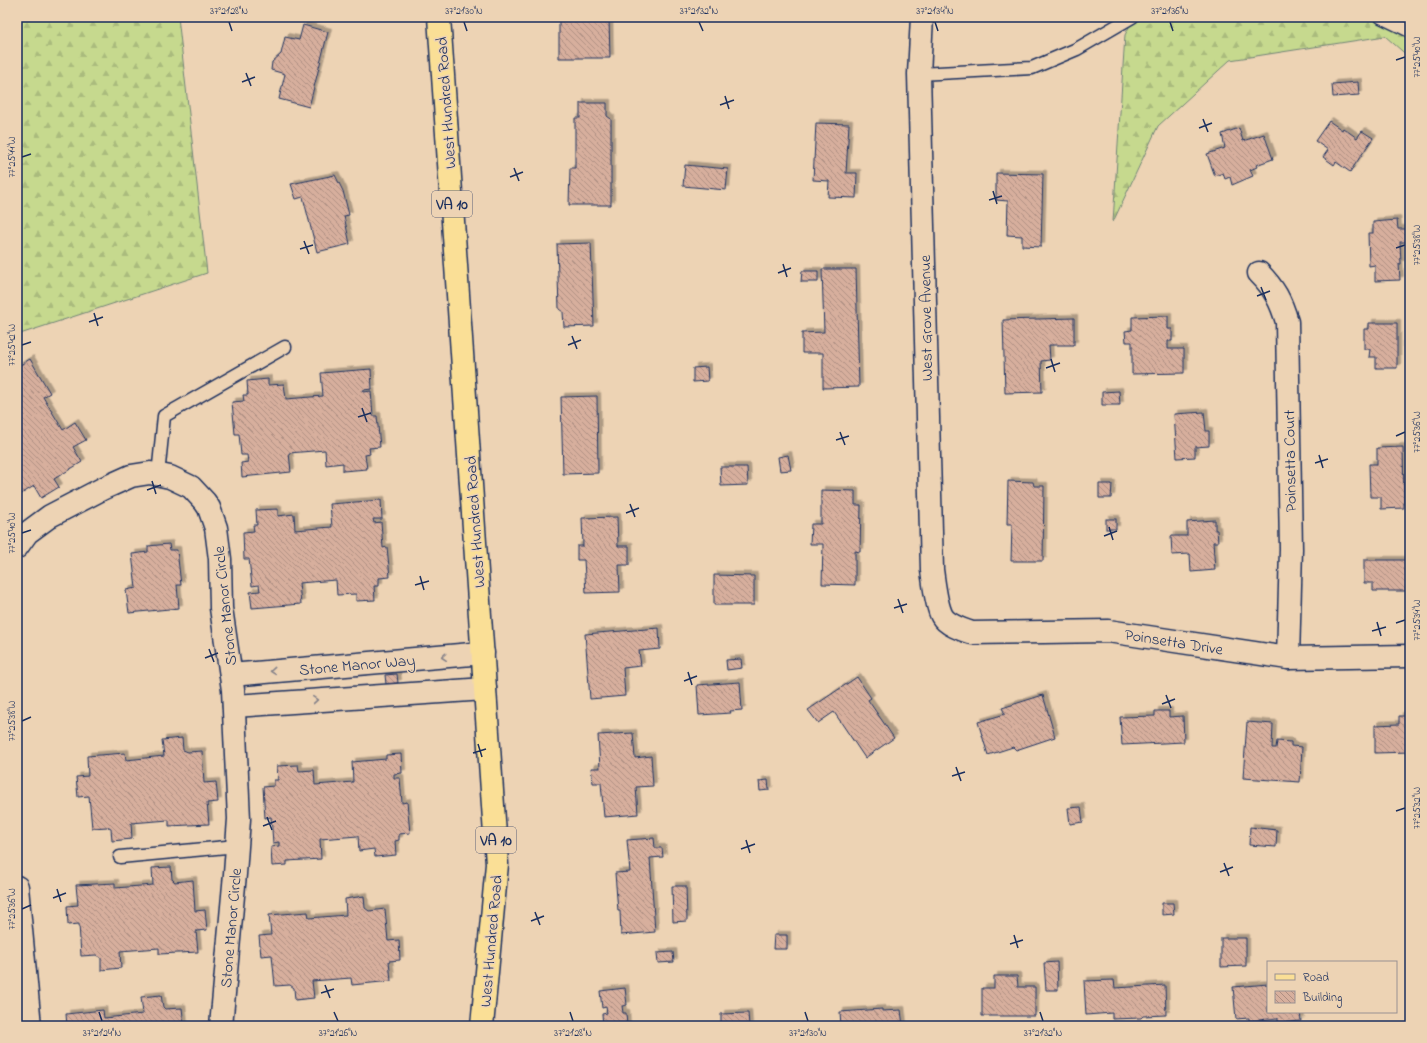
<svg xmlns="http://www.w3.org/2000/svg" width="1427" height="1043" font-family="'Indie Flower',sans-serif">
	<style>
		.forest { fill: url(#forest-firs); stroke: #708476 }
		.building { fill: url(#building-back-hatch); stroke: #1b2f5e; filter: url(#shadow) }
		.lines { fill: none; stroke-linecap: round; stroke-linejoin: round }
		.lane-casing { stroke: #1b2f5e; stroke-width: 15 }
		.street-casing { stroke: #1b2f5e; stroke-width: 25 }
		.primary-casing { stroke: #1b2f5e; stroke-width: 25 }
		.lane { stroke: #edd3b4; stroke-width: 12 }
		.street { stroke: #edd3b4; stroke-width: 22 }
		.primary { stroke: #fadf96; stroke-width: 22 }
		.oneway { stroke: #848189 }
		.ticks { fill: none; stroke: #1b2f5e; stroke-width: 1.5 }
		.labels { text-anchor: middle; stroke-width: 3; stroke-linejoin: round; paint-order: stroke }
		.shield { fill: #edd3b4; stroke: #5a6078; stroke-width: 1 }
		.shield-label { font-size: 15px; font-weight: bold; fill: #1b2f5e }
		.street-label { font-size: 16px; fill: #1b2f5e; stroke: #edd3b4 }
		.neatline { fill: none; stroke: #1b2f5e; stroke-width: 1.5 }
		.ticks-label { font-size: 10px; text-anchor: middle; fill: #1b2f5e }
	</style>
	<defs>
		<pattern id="forest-firs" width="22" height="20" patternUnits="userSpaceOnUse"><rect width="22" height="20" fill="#c6d98e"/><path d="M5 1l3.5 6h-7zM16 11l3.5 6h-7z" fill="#aabb7d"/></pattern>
		<pattern id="building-back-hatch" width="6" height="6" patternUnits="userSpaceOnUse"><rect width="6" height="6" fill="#d7af9d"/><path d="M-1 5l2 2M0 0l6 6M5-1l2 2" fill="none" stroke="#ae8f83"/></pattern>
		<filter id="shadow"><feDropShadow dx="3.5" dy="-3.5" stdDeviation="0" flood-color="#0004"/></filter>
	</defs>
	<rect width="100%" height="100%" fill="#edd3b4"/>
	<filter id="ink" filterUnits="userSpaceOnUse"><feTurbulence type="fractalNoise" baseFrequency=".025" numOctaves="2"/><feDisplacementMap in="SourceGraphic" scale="8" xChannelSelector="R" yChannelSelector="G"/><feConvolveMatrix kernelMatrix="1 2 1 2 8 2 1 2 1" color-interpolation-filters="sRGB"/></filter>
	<g filter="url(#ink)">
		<g class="forest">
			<polygon points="17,17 178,17 207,273 17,335"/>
			<polygon points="1134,17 1410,17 1410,58 1385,36 1230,60 1158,126 1113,222 1125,35"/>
		</g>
		<g class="building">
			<polygon points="559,17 594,17 594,19 609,19 610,58 559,58"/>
			<polygon points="793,17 848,17 793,19"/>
			<polygon points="303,25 328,32 309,107 279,99 285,74 271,70 272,62 281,54 285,37 299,40"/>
			<polygon points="1358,82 1359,95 1333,97 1332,84"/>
			<polygon points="580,103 607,103 607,116 611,119 611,205 569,205 570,168 575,168 575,118 580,118"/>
			<polygon points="1329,121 1342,130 1343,128 1357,138 1362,131 1373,138 1350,172 1336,162 1334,165 1323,157 1328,150 1315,141"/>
			<polygon points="816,123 849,124 846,173 857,173 856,198 828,197 829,181 813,180"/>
			<polygon points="1239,128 1243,141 1264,134 1273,159 1256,165 1257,167 1250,170 1253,176 1232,185 1230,177 1225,179 1223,173 1215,176 1207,154 1225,148 1222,134"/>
			<polygon points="685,165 728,169 726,190 683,186"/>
			<polygon points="996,173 1043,174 1041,247 1022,246 1022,236 1007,235 1008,201 996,200"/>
			<polygon points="335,175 343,191 349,215 344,216 350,244 317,252 303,197 296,199 291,184"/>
			<polygon points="1397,220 1398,229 1408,229 1409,242 1400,242 1401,264 1399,264 1400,280 1375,281 1375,265 1369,266 1368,233 1373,233 1373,222"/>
			<polygon points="591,243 594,326 564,327 563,312 559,309 557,244"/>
			<polygon points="822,269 856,269 859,387 823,388 823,353 802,353 802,333 824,332"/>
			<polygon points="802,271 818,271 818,282 801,282"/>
			<polygon points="1168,316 1168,329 1172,329 1172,341 1168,341 1168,349 1184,349 1184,373 1132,374 1132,342 1126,342 1125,331 1132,330 1132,317"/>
			<polygon points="1074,318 1074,345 1049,345 1050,360 1041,361 1042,392 1005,393 1003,320"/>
			<polygon points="1369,323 1397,323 1397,368 1376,368 1376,357 1369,357 1370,349 1364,349 1364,329 1369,329"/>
			<polygon points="30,359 50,393 43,397 63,430 75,422 86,440 73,447 82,462 54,479 59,487 41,498 34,486 18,496 17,494 17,367"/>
			<polygon points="707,367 708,381 693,382 693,368"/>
			<polygon points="371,369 372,389 363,390 364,392 371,391 373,416 377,416 380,447 369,448 370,454 365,455 367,469 343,471 343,463 326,465 325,450 289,453 291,472 242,477 241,463 248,462 247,455 241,455 239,434 235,434 232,402 244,401 243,395 248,395 247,381 268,379 268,385 284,384 286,399 323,396 321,373"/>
			<polygon points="1119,391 1120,405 1102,405 1102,392"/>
			<polygon points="597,396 598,473 563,474 561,397"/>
			<polygon points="1204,412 1206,431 1209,431 1209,446 1195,447 1195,457 1177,458 1174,414"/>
			<polygon points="1403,447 1404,508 1381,509 1381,497 1370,497 1369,464 1377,464 1377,448"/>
			<polygon points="788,455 791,470 780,471 778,457"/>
			<polygon points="720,467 747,467 748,485 721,486"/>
			<polygon points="1008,481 1033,482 1034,486 1044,486 1043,561 1011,561 1012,524 1007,524"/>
			<polygon points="1099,484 1112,484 1111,498 1099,498"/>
			<polygon points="821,490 855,491 855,505 861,505 860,552 855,551 855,585 822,584 823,544 810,544 811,524 821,524"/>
			<polygon points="381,500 382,519 373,519 374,523 381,522 383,548 387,547 390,577 379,578 379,586 374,586 375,600 356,601 356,594 337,595 336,580 299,583 301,604 252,608 250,592 260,591 259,585 252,586 249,559 244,559 243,532 254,531 253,525 257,525 256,510 278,509 278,516 294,514 295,530 332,527 330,504"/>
			<polygon points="617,517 618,546 629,546 629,565 619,565 620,592 586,593 584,560 577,560 577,546 583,546 582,518"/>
			<rect x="1106" y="519" width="10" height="10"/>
			<polygon points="1215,520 1215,530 1217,530 1218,542 1213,542 1215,570 1191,572 1190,554 1172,555 1171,536 1187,536 1187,522"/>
			<polygon points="169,544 170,550 177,550 181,585 177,585 179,608 129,613 126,590 136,588 132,554 148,552 148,546"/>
			<polygon points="1364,560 1410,560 1410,585 1406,585 1406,591 1373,591 1373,583 1364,583"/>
			<polygon points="714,575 754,576 754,605 714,605"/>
			<polygon points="659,628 660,649 639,651 641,666 623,668 625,696 590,699 585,634"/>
			<polygon points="741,659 742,668 727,670 726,660"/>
			<polygon points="397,674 398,683 386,684 385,675"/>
			<polygon points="857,677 871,698 868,700 894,738 865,758 834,712 818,723 808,710"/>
			<polygon points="740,682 742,710 730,711 731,713 699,715 697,685"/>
			<polygon points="1043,695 1055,737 1016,750 1013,747 988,755 978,722 1005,714 1002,708"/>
			<polygon points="1155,711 1169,711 1169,717 1183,716 1184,742 1122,745 1120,717 1155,716"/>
			<polygon points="1399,716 1410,716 1410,752 1375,753 1375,725 1399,724"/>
			<polygon points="1247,722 1273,724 1272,748 1276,748 1277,741 1291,742 1291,746 1302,747 1300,782 1243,778"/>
			<polygon points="633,733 635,758 651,756 653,786 636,787 638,814 604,817 601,783 593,783 591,768 600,768 598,735"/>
			<polygon points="182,738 183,750 188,752 202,751 204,783 216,782 218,802 207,803 209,824 169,826 169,820 131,823 132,839 112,841 111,829 107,827 92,828 89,796 78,797 76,777 88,776 87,756 125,753 126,760 164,756 162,740"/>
			<polygon points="401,754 402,773 394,774 394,778 400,778 402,803 407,802 410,833 399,834 399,840 395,841 396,855 375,857 374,849 359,851 358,836 320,839 321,859 287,861 287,865 272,866 271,847 279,846 279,842 273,843 271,817 265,818 263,787 274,786 274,780 278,780 277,766 298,765 299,771 314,770 315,785 353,782 352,762 386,759 386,755"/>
			<polygon points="768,780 769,790 760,791 759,781"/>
			<polygon points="1081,807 1083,822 1070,824 1068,808"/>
			<polygon points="1250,827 1277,830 1276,847 1249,845"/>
			<polygon points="654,838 655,848 662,848 663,857 650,858 655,932 621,935 620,911 618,911 615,873 630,872 627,840"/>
			<polygon points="171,867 172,879 175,882 193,880 195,911 205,910 207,930 196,931 198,952 159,954 159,948 120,951 121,968 101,970 101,958 96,955 81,956 79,924 68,925 67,906 78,905 76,885 115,883 115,888 153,885 152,868"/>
			<polygon points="672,886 686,886 687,921 673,922"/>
			<polygon points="364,896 365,908 369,911 385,909 388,941 399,940 400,960 389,961 391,981 352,985 351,978 312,981 314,998 295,1000 294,988 290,985 275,986 272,955 261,956 259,936 271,935 269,915 308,912 309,918 346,915 345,899"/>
			<polygon points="1162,903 1173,903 1174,914 1162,915"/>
			<polygon points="774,935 787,935 787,949 773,949"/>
			<polygon points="1221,938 1246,938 1246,966 1221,967"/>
			<polygon points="673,952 674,962 658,963 657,953"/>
			<polygon points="1057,962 1058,990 1046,990 1044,963"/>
			<polygon points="994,976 1017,976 1018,987 1035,987 1035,1016 982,1016 982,988 994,988"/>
			<polygon points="1114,980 1115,988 1165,985 1166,1015 1143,1016 1141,1018 1112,1019 1112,1013 1086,1015 1084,981"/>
			<polygon points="1268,984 1268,1012 1300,1012 1301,1021 1278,1023 1278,1018 1249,1021 1249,1018 1236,1019 1233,987"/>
			<polygon points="625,988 627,1005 622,1006 623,1013 626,1013 627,1026 603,1026 602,1014 607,1013 606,1007 602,1008 600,991"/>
			<polygon points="161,995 163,1007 165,1009 182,1008 184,1026 67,1026 66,1014 103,1010 104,1018 143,1014 141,997"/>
			<polygon points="882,1009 882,1011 901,1010 903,1026 841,1026 840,1012"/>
			<polygon points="748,1013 749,1026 721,1026 721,1014"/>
		</g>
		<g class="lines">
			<defs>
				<g id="lane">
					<polyline points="1381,17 1410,31"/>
					<polyline points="919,74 1032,68 1077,49 1132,17"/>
					<polyline points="158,475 164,416 285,347"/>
					<polyline points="120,857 237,846"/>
				</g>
				<g id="street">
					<path d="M922,17L919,74L932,570C934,583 936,605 942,616C947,625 963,630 972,633L1108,631L1288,658L1410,656"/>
					<path d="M1259,273C1274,288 1281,301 1287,322L1291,549L1288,658"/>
					<polyline points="17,547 27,533 50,516 102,489 131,476 150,473 170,477 191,487 205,502 209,508 216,528 220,559 221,608 233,690 239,819 235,874 221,1026"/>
					<polyline points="231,675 483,653"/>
					<polyline points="234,706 485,689"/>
					<polyline points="17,887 30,1026"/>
				</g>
				<polyline id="primary" points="439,17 497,864 482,1026"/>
			</defs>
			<use href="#lane" class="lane-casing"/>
			<use href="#street" class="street-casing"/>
			<use href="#primary" class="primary-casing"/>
			<use href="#lane" class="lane"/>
			<use href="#street" class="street"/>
			<use href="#primary" class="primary"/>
		</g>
		<defs><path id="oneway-chevron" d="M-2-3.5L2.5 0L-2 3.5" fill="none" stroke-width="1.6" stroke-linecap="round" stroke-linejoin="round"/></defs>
		<g class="oneway">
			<use href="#oneway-chevron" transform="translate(444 657) rotate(175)"/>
			<use href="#oneway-chevron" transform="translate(273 671) rotate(175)"/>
			<use href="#oneway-chevron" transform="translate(315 700) rotate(-4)"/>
		</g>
	</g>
	<path class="ticks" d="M229,22L232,31M464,22L467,31M699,22L703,31M935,22L938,31M1170,22L1173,31M1396,60L1405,57M246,73L251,86M242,82L255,77M725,96L729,109M720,105L734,100M1203,119L1208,132M1199,128L1212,123M22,157L31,154M514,168L519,181M510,177L523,172M993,191L997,204M989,200L1002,196M304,241L309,254M1396,248L1405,245M300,249L313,245M783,264L787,277M778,273L791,268M1261,287L1266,300M1257,296L1270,291M94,313L98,326M89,322L103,317M572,336L577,349M22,345L31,342M568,345L581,340M1051,359L1055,372M1046,368L1060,363M362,408L367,422M358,417L371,413M840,432L845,445M1396,436L1405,432M836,440L849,436M1319,455L1323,468M1315,463L1328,459M152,481L156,494M147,490L161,485M630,504L635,517M626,513L639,508M1109,527L1113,540M22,533L31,530M1104,536L1117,531M420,576L424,590M415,585L429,581M898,599L903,613M894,608L907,604M1377,622L1381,636M1396,623L1405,620M1372,631L1386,627M209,649L214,662M205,658L218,653M688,672L692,685M684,681L697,676M1166,695L1171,708M1162,704L1175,699M22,721L31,717M478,744L482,757M473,753L486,749M956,767L961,781M952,776L965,772M1396,811L1405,808M267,817L272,830M263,826L276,821M746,840L750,853M741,849L755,844M1224,863L1229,876M1220,872L1233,867M57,889L61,902M53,898L66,893M22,909L31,905M535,912L540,925M531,921L544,916M1014,935L1018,948M1010,944L1023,940M325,985L330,998M321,993L334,989M99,1012L102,1021M334,1012L338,1021M570,1012L573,1021M805,1012L808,1021M1040,1012L1043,1021"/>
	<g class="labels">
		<g class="shield">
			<rect x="432" y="191" width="40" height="26" rx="3"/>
			<rect x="476" y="827" width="40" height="26" rx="3"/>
		</g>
		<g class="shield-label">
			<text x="452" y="209">VA 10</text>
			<text x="496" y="845">VA 10</text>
		</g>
		<g class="street-label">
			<text transform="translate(445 103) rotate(-94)" y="6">West Hundred Road</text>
			<text transform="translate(925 318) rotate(-91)" y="6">West Grove Avenue</text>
			<text transform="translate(1289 461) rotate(-91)" y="6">Poinsetta Court</text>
			<text transform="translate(474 522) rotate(-94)" y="6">West Hundred Road</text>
			<text transform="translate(224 606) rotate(-96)" y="6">Stone Manor Circle</text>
			<text transform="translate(1174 641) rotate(9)" y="6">Poinsetta Drive</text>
			<text transform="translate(357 664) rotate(-5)" y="6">Stone Manor Way</text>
			<text transform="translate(230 928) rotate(-85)" y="6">Stone Manor Circle</text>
			<text transform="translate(490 941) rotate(-85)" y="6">West Hundred Road</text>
		</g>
	</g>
	<rect width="1427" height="1043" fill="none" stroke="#edd3b4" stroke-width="44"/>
	<rect x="1267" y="961" width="130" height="52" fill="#edd3b4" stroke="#999192"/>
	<rect x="1275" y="974" width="20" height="6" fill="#fadf96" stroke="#999192"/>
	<text x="1303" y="981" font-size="12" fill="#1b2f5e">Road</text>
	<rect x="1275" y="991" width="20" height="12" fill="url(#building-back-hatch)" stroke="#999192"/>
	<text x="1303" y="1001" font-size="12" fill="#1b2f5e">Building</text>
	<rect x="22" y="22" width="1383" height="999" class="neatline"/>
	<g class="ticks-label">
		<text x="229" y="14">37°21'28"N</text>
		<text x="464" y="14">37°21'30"N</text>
		<text x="699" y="14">37°21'32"N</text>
		<text x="935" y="14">37°21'34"N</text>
		<text x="1170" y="14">37°21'36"N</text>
		<text transform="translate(1416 57) rotate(-90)" y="4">77°25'40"W</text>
		<text transform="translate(11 157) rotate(-90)" y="4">77°25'44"W</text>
		<text transform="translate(1416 245) rotate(-90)" y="4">77°25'38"W</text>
		<text transform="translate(11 345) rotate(-90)" y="4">77°25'42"W</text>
		<text transform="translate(1416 432) rotate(-90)" y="4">77°25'36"W</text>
		<text transform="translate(11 533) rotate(-90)" y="4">77°25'40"W</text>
		<text transform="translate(1416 620) rotate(-90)" y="4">77°25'34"W</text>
		<text transform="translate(11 721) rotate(-90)" y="4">77°25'38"W</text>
		<text transform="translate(1416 808) rotate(-90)" y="4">77°25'32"W</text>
		<text transform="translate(11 909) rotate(-90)" y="4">77°25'36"W</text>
		<text x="102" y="1036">37°21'24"N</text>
		<text x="338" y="1036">37°21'26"N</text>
		<text x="573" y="1036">37°21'28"N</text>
		<text x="808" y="1036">37°21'30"N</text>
		<text x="1043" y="1036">37°21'32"N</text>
	</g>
</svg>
